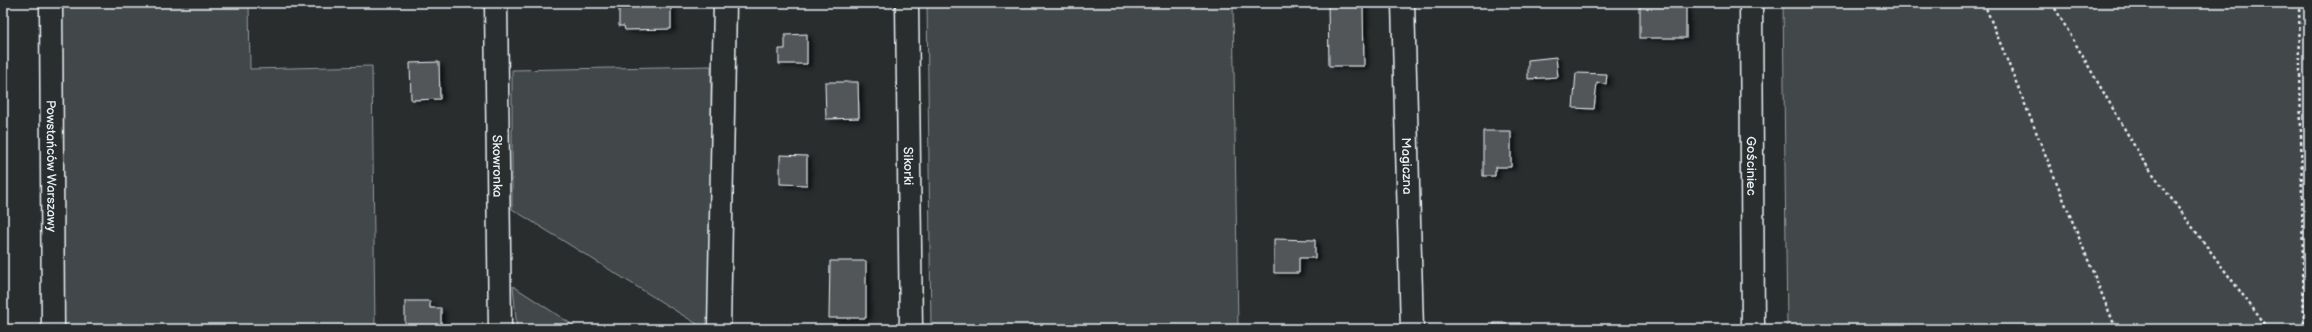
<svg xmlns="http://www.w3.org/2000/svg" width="2312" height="332" font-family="'Balsamiq Sans',sans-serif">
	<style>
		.green { fill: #424648; stroke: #959ca0 }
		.building { fill: #535759; stroke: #e8f1f8; filter: url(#shadow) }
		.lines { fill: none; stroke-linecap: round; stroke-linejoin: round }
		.minor-casing { stroke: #e8f1f8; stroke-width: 25 }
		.path { stroke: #e8f1f8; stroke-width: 2.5; stroke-dasharray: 3 3; stroke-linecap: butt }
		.minor { stroke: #2a2d2e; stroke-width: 22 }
		.labels { text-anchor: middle; stroke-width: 4; stroke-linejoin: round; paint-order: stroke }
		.street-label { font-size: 13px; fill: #e8f1f8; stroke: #2a2d2e }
	</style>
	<defs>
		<filter id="shadow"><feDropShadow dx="4.5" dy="2.5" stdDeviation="2" flood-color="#0009"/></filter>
	</defs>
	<rect width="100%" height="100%" fill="#2a2d2e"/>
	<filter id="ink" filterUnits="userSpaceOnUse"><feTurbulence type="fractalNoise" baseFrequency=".025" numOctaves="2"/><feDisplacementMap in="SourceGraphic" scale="8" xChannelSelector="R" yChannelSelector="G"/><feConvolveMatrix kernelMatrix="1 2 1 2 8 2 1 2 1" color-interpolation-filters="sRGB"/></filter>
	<g filter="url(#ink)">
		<g class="green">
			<polygon points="60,3 249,3 250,69 372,66 375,329 63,329"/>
			<polygon points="927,3 1233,3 1238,329 931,329"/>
			<polygon points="1783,3 2309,3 2309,329 1787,329"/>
			<polygon points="711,66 712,309 710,319 705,329 512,209 512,70"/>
			<polygon points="513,286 579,329 517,329"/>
		</g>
		<g class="building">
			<polygon points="619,3 671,3 671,29 625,30 624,26 619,26"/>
			<polygon points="1328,3 1363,3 1364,66 1329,66"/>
			<rect x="1640" y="3" width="46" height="35"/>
			<polygon points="807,34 807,64 779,64 779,49 785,49 785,35"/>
			<polygon points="1556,57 1558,77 1528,79 1528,60"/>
			<polygon points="439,62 440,99 411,100 410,63"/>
			<polygon points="1576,73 1607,74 1606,84 1597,83 1594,109 1573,108"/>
			<polygon points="825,82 858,82 859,118 826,119"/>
			<polygon points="1483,131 1511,131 1511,167 1495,167 1495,176 1483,176"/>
			<polygon points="780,155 807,156 807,185 780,184"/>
			<polygon points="1274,239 1315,240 1315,258 1299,258 1299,273 1274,273"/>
			<polygon points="830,261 866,261 866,318 829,318"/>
			<polygon points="405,301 430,301 430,308 441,308 441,329 405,329"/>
			<rect x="1494" y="323" width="26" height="6"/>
		</g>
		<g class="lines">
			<defs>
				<g id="minor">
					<path id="s1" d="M51,3L53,329"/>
					<path id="s2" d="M496,3L500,329"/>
					<path id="s3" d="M907,3L911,329"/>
					<path id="s4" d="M1403,3L1412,329"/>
					<path id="s5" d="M1751,3L1753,329"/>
					<polyline points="719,329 725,3"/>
				</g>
			</defs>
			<use href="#minor" class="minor-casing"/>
			<g class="path">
				<polyline points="1984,3 2116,329"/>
				<polyline points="2052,3 2142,159 2268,329"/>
				<polyline points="2299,3 2304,329"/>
			</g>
			<use href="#minor" class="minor"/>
		</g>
	</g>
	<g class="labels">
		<g class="street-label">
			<text dy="5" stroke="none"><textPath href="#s1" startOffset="163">Powstańców Warszawy</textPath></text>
			<text dy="5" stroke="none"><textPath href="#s2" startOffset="163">Skowronka</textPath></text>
			<text dy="5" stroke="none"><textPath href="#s3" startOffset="163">Sikorki</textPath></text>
			<text dy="5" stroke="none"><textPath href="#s4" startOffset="163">Magiczna</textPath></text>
			<text dy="5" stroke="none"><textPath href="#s5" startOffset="163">Gościniec</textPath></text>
		</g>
	</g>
	<rect width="2312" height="332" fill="none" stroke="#2a2d2e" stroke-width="16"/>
	<rect x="8" y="8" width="2296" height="316" fill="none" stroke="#e8f1f8" stroke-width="1.5" filter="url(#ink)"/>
</svg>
